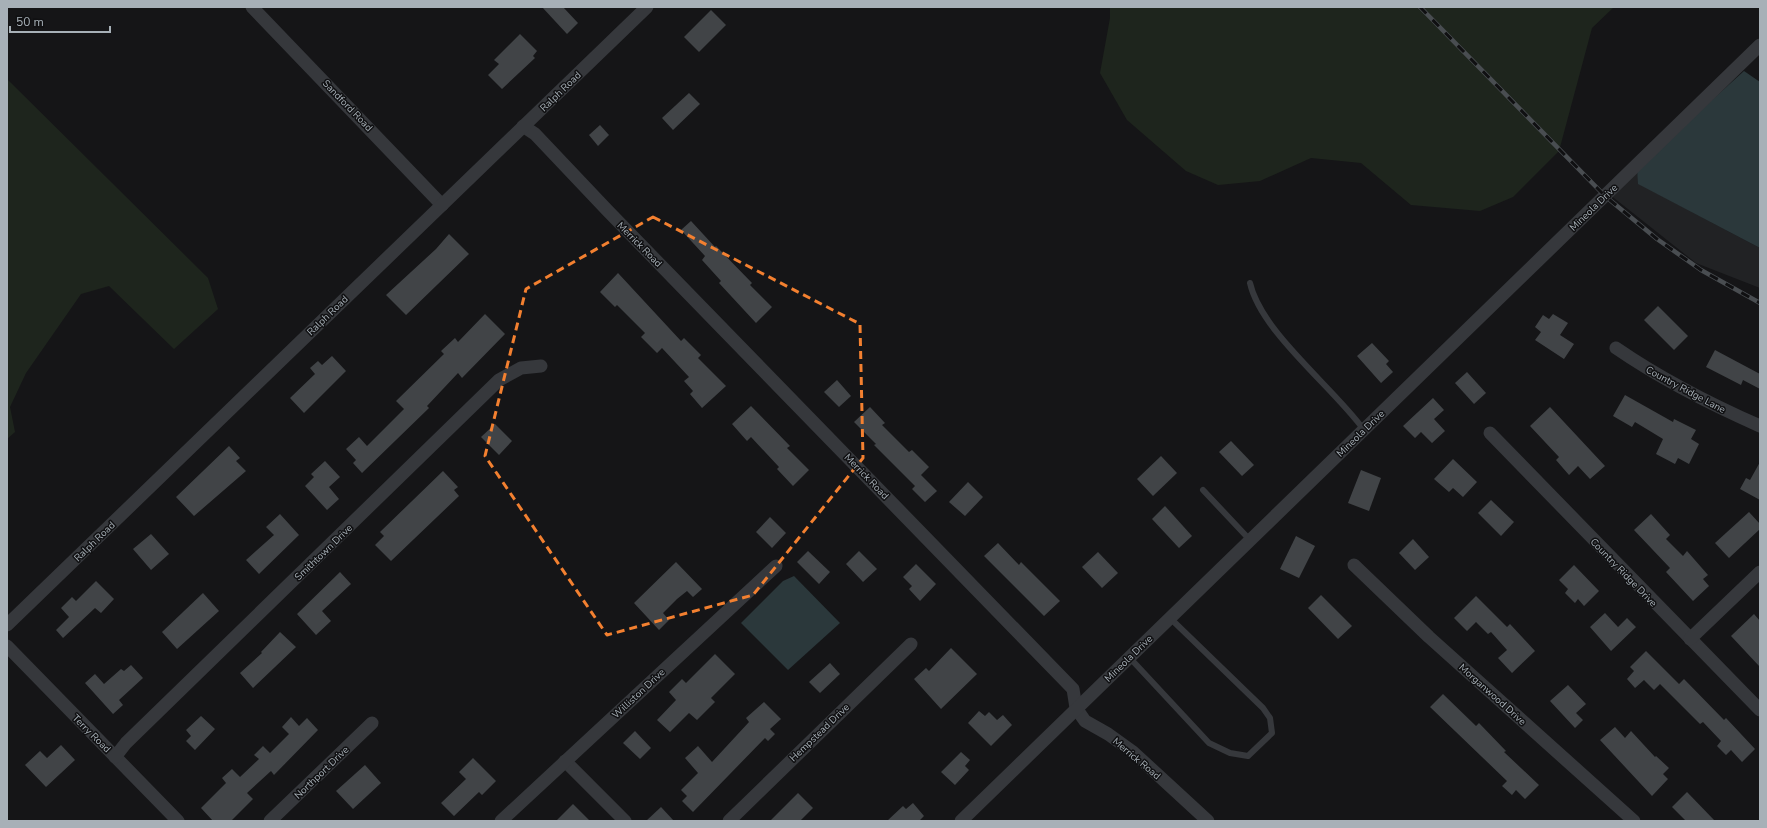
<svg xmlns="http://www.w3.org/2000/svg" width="1767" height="828" font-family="'Nunito Sans',sans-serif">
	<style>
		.built { fill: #212224 }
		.green { fill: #1e251d }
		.water { fill: #2b383b }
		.building { fill: #414447 }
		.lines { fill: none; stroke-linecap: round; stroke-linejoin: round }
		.lane { stroke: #36383c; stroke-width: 6 }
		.street { stroke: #36383c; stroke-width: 13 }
		.rail-casing { stroke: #494d51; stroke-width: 4.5 }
		.rail { stroke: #101012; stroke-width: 3; stroke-dasharray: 9; stroke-linecap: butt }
		.marked { fill: none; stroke: #f38030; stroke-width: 3; stroke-dasharray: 8 5; stroke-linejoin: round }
		.labels { text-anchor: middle; stroke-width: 3; stroke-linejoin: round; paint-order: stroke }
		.street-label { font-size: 10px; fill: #a7b0b7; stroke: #101012 }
	</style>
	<rect width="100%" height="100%" fill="#151517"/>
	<polygon class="built" points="1637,168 1639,184 1760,248 1760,288 1696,263 1609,194"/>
	<g class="green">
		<polygon points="1110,7 1614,7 1592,28 1559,151 1513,197 1480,211 1411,205 1361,163 1311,158 1260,181 1218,185 1186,171 1127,120 1100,73 1110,18"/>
		<polygon points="7,79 208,278 218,309 174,349 109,286 81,294 26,373 10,407 15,432 7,439"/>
	</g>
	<g class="water">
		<polygon points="1744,71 1760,82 1760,248 1638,184 1637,168"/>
		<polygon points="794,576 840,623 788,670 741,623 783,581"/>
	</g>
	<g class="building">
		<polygon points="542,7 563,7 578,23 567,34"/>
		<polygon points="711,10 726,25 699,52 684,37"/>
		<polygon points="520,34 537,51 533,56 535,58 502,89 488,75 499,64 494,60"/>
		<polygon points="689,93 700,104 673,130 662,118"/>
		<polygon points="600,125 609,135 598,146 589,135"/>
		<polygon points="691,221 715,247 716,246 752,283 750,285 772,307 756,323 719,283 721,281 702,260 705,256 681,230"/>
		<polygon points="449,234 469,254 406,315 386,295 436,249"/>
		<polygon points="618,273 681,341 684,338 701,355 698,358 726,386 702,408 690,394 693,391 684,381 689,377 662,348 657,353 641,337 645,333 617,305 615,307 600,292"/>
		<polygon points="1658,306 1688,336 1674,350 1644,320"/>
		<polygon points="485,314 505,334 462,378 458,373 427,406 429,408 362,473 353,463 356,460 346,449 359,437 367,446 404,409 396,401 444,354 441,351 455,338 458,342"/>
		<polygon points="1553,314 1568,323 1560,335 1574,344 1564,359 1535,340 1541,332 1535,327 1543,315 1549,319"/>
		<polygon points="1372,343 1389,361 1386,364 1393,372 1381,383 1357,356"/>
		<polygon points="1715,350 1760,374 1760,389 1743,380 1741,385 1706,367"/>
		<polygon points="332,356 346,371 304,413 290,398 315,374 310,368 318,361 322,365"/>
		<polygon points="1467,372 1486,393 1474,404 1455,383"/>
		<polygon points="837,380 851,396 839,407 824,392"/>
		<polygon points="1625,395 1673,422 1674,419 1696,430 1691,439 1699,444 1689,464 1678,458 1675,464 1656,454 1663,439 1635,422 1632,427 1613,416"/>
		<polygon points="1433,398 1444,410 1434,419 1445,431 1432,443 1421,432 1415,438 1403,426"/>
		<polygon points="751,406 790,446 787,448 809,470 793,486 777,469 779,467 751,437 747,441 732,424"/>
		<polygon points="870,407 885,423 882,425 909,452 912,450 929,467 921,475 937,491 925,502 912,489 915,486 874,445 876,444 854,422"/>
		<polygon points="1550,407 1605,466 1590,479 1578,466 1569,475 1556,460 1559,457 1530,426"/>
		<polygon points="495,424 512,441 499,455 481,437"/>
		<polygon points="1231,441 1254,465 1242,476 1219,452"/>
		<polygon points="229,446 240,458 236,461 246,471 194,516 176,497"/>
		<polygon points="1161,456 1177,473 1153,496 1137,479"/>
		<polygon points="1453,459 1477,482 1463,497 1453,488 1449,492 1434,479"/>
		<polygon points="325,461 340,477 329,487 339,499 327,510 305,486 314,477 311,474"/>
		<polygon points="1760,462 1760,500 1740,489 1746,478 1750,480"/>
		<polygon points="1361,470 1381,478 1369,511 1348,503"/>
		<polygon points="443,471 458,487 454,490 459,496 391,561 375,545 384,536 380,532"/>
		<polygon points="968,482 983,497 965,516 949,502"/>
		<polygon points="1491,500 1514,522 1501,536 1478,513"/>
		<polygon points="1165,506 1192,536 1179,548 1152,519"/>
		<polygon points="1749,512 1760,524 1760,529 1729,558 1715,543"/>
		<polygon points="280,514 299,535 259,574 246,560 274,535 266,527"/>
		<polygon points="1651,514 1670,535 1666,539 1683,556 1687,551 1708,575 1703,579 1709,586 1693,601 1666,572 1670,568 1634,530"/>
		<polygon points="770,517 786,533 772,548 756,532"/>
		<polygon points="151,534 169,554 151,570 133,549"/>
		<polygon points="1296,536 1315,546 1299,578 1280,569"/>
		<polygon points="1413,539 1429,557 1415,570 1399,553"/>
		<polygon points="998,543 1019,565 1021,562 1060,601 1044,616 984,556"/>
		<polygon points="808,551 830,572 819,584 797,562"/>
		<polygon points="859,551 877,569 863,582 846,564"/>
		<polygon points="1098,552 1118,573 1102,588 1082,567"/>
		<polygon points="676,562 702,589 693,597 687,591 677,599 663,613 669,620 659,630 634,603"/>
		<polygon points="916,564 936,584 920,601 909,589 912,586 903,577"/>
		<polygon points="1574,565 1599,591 1584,606 1578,599 1575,603 1565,593 1568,589 1559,580"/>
		<polygon points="340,572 351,584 322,611 331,621 316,635 297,614"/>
		<polygon points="96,581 114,599 101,613 95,608 63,638 56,630 69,617 61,608 72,597 76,601"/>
		<polygon points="203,593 219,611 177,649 162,632"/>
		<polygon points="1321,595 1352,626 1338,639 1308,608"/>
		<polygon points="1476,596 1507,627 1510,624 1535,651 1512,673 1498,658 1507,650 1491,632 1488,634 1476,622 1467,631 1454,618"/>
		<polygon points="1605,613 1618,627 1627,618 1636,627 1611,651 1590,627"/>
		<polygon points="1754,614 1760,621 1760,667 1731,636"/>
		<polygon points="280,632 296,647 253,688 240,673 262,653 261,652"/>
		<polygon points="951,648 977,674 941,709 914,679 926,668 929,671"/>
		<polygon points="1646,651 1679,684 1684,679 1724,720 1726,718 1755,749 1742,762 1731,750 1726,755 1717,746 1721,741 1703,722 1700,724 1660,684 1654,690 1644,680 1635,688 1627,679 1634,671 1630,667"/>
		<polygon points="715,654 735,674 711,698 715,702 697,720 689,713 670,732 657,720 676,700 669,692 682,679 686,683"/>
		<polygon points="830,663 840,674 820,693 809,682"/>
		<polygon points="131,665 143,678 119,700 123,705 113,714 85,683 95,674 104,684 121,669 124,671"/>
		<polygon points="1568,685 1586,704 1576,713 1583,720 1575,728 1550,701"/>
		<polygon points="1443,694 1476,726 1479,723 1506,751 1504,752 1539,785 1525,799 1516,790 1512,795 1502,786 1507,781 1430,707"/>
		<polygon points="764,702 781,719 770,729 775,734 768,741 765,738 693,812 682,801 687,796 681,790 698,773 685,758 698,746 712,762 749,722 746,718"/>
		<polygon points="979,711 985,716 989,712 997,720 1003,715 1012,725 991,746 968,723"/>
		<polygon points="201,716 215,729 195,750 186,741 191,736 186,730"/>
		<polygon points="291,717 299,726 307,718 318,730 274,775 271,771 247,793 253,799 231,821 213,821 201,808 226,783 222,778 232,769 240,777 259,759 254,755 263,746 270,753 289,734 282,727"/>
		<polygon points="1615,727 1625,738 1631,731 1655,757 1656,756 1669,768 1663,774 1668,779 1652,796 1600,740"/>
		<polygon points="635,731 651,748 640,759 623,743"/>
		<polygon points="61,745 75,760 46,787 25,765 40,751 47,758"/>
		<polygon points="961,752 970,760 965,766 969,770 955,785 941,772"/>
		<polygon points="473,758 496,781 482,795 479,792 454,816 441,803 466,779 459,772"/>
		<polygon points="365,765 381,783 353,809 336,791"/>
		<polygon points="1687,792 1715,821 1686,821 1672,807"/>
		<polygon points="798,793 813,808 800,821 770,821"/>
		<polygon points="913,803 924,816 919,821 887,821 903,806 906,809"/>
		<polygon points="573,804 590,821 556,821"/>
		<polygon points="661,807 674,821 646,821"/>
	</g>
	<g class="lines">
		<g class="lane">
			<path d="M1250,283C1261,332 1333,387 1364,430"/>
			<polyline points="1203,490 1250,540"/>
			<polyline points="1129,657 1209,743 1230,753 1248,756 1272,733 1270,718 1263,708 1170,618"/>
		</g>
		<g class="street">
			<polyline points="252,7 442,205"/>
			<polyline points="523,126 535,134 607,210 1073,689 1076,708 1085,721 1108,734 1133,752 1208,821"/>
			<path d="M1616,348C1661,379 1710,404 1760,426"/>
			<polyline points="1490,433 1760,710"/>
			<polyline points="1354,565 1429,637 1634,821"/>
			<polyline points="7,625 647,7"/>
			<polyline points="1690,639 1760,572"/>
			<polyline points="7,646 178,821"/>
			<polyline points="115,757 126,743 499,380 521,368 541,366"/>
			<polyline points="565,761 625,821"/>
			<polyline points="270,821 372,723"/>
			<polyline points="501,821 776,566"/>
			<polyline points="729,821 911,644"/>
			<polyline points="961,821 1760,45"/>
		</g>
		<defs>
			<polyline id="rail" points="1420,7 1605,196 1657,239 1701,270 1760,303"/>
		</defs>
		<use href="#rail" class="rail-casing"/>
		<use href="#rail" class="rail"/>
	</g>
	<path class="marked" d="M653,217L860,324L863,458L753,595L607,635L485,456L526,289Z"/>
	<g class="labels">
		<g class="street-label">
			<text transform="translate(560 91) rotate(-44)" y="4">Ralph Road</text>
			<text transform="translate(348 105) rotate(46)" y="4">Sandford Road</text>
			<text transform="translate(1593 207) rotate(-44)" y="4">Mineola Drive</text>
			<text transform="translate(640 244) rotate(45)" y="4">Merrick Road</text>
			<text transform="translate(327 315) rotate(-44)" y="4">Ralph Road</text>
			<text transform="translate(1686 389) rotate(28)" y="4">Country Ridge Lane</text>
			<text transform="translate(1360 433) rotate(-44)" y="4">Mineola Drive</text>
			<text transform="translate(867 476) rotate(46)" y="4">Merrick Road</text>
			<text transform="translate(94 541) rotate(-44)" y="4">Ralph Road</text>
			<text transform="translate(323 552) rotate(-44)" y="4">Smithtown Drive</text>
			<text transform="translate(1624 572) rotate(46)" y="4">Country Ridge Drive</text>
			<text transform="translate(1128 658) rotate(-44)" y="4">Mineola Drive</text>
			<text transform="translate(638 693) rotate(-43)" y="4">Williston Drive</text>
			<text transform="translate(1493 694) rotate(42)" y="4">Morganwood Drive</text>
			<text transform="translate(819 732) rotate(-44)" y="4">Hempstead Drive</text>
			<text transform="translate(92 733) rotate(45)" y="4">Terry Road</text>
			<text transform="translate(1137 758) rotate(40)" y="4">Merrick Road</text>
			<text transform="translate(321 772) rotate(-44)" y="4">Northport Drive</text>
		</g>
	</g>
	<rect width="1767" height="828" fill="none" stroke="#a7b0b7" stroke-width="16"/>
	<path d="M10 26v6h100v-6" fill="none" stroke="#a7b0b7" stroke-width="2"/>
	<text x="16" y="26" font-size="12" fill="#a7b0b7" stroke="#101012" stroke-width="3" paint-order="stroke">50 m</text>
</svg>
